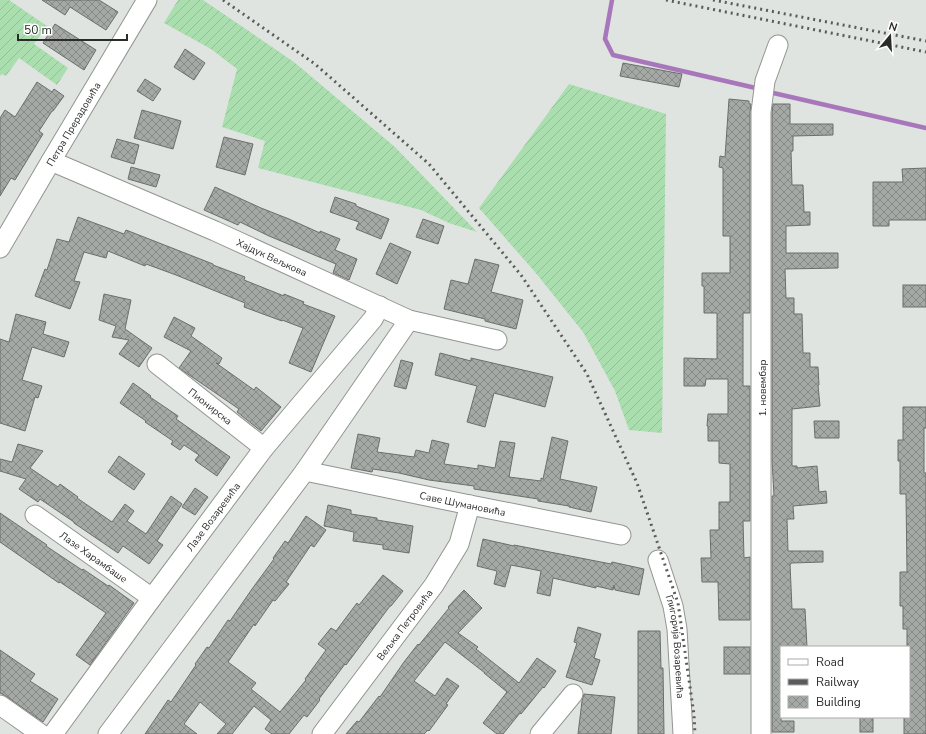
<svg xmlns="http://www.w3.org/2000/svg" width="926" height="734" font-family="'Nunito Sans',sans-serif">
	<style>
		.garden { fill: url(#garden-furrows) }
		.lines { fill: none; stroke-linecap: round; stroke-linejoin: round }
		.stream { stroke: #a877bb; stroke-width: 4.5 }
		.building { fill: url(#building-cross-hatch); stroke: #6b6f6b }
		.minor-casing { stroke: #919691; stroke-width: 21 }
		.minor { stroke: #fff; stroke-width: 19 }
		.rail { stroke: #595c59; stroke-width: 3; stroke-dasharray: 2 4; stroke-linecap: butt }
		.labels { text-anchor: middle; stroke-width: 3; stroke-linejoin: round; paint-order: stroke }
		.street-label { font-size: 10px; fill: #2a2c2a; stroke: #fff }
	</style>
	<defs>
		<pattern id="garden-furrows" width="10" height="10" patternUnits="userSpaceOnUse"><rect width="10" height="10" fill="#abdeaf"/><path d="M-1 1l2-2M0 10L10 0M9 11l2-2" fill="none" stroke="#93bf97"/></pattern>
		<pattern id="building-cross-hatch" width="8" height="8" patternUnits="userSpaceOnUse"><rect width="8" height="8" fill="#a5a9a5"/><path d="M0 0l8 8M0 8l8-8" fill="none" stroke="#878a87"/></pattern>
	</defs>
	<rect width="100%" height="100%" fill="#dfe4e0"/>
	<g class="garden">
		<polygon points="0,0 9,0 47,26 34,44 68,68 57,85 19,58 6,76 2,74 0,76"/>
		<polygon points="178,0 203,0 294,62 395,147 477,232 449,223 421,210 258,168 265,141 222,127 237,69 211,49 164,23"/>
		<polygon points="569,84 666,114 662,433 629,430 615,391 583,332 535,272 479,208"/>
	</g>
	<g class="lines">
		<g class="stream">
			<polyline points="612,0 605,39 613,55 760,89"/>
			<polyline points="769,92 926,128"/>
		</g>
	</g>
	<g class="building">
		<polygon points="42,0 99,0 118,12 106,30 70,7 65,15"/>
		<polygon points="55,24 96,50 84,70 43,43"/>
		<polygon points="185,49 205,63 194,80 174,67"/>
		<polygon points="623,63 682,74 679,87 620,76"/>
		<polygon points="145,79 161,89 153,101 137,91"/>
		<polygon points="37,82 52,92 54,89 64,96 53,111 52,111 39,131 43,134 15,180 11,178 0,196 0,118 5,110 15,117"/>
		<polygon points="729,99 749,101 749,104 751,104 750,112 750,313 743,313 743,386 750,386 750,521 743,521 744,558 750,557 750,620 719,620 718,582 702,582 701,558 711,558 710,530 719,530 719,502 730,502 730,464 719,463 719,441 708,441 708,426 707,426 708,414 728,414 728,379 706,379 705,386 684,386 684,358 717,359 717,313 704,313 704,286 702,286 702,273 730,273 730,236 723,236 723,168 719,167 720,156 725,157"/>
		<polygon points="773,104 790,104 790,124 833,124 833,135 793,136 793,151 791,151 792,185 803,185 804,212 810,212 810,225 786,226 786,253 838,253 838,268 785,269 786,298 794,298 794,314 802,314 803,353 810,353 810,367 818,367 819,385 818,385 820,406 792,409 792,466 797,466 797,468 817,466 819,492 826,491 827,503 793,506 794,519 787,519 788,551 823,551 823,562 791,563 791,564 790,564 792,609 805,609 807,647 781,647 781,721 794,721 794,732 772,732 772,496 774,496 772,460 772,113"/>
		<polygon points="142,110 181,121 173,149 134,138"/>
		<polygon points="224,137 253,144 245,175 216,167"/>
		<polygon points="117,139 139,145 134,164 111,157"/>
		<polygon points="131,167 160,175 156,187 128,179"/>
		<polygon points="926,168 926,220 889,220 889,226 873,226 873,182 903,182 902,169"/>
		<polygon points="215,187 261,208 289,219 320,233 320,231 340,239 335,250 357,259 349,280 333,273 336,264 269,236 240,222 238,225 204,210"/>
		<polygon points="335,197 356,204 356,206 389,219 381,239 356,229 359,222 330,212"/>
		<polygon points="78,217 124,234 126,230 213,264 213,265 245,277 244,280 284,296 284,294 304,302 303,304 335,316 311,372 289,363 303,328 282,320 282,321 244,307 245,303 176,275 146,264 145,266 108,251 106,258 84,252 74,281 80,282 70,309 35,296 45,269 47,270 57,239 69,242"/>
		<polygon points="423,219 444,226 438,244 416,237"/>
		<polygon points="390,243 411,252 397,284 376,274"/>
		<polygon points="475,259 499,265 491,292 523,300 516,329 485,321 485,319 444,309 451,280 468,284"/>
		<rect x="903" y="285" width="23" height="22"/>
		<polygon points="104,294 131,300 125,329 152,348 139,367 119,354 129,340 112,337 116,326 99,320"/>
		<polygon points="16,314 46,322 43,334 69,342 64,357 32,347 22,380 42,386 38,398 35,397 25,431 0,423 0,339 9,342"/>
		<polygon points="174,317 195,328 191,336 222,358 219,364 216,363 254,390 256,387 281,407 261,431 237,412 239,409 179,368 191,351 164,337"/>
		<polygon points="440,353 471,361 471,358 553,377 545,407 494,393 485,427 467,422 477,386 435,375"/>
		<polygon points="401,360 413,363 406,389 394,386"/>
		<polygon points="133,383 151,396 150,397 178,416 176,419 230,457 217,476 197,462 195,460 199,455 184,445 180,450 171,444 173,441 145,422 146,421 120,403"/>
		<polygon points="903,407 926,407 926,428 924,428 924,473 926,473 926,734 904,734 904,717 909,717 909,647 907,647 907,629 903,629 903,606 900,606 900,572 907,572 906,494 900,494 900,461 898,461 898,440 903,440"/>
		<polygon points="814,421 839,421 839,438 815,438"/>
		<polygon points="358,434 380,438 377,452 414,457 416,450 429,453 432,440 449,444 444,464 478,469 478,465 495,468 500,441 515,443 509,477 541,481 541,478 543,479 552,437 568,441 560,479 597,487 591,512 569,507 569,506 538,501 538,499 474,489 474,486 429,480 399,473 373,469 372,472 351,468"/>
		<polygon points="18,444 43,451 30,468 58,487 60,484 78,497 77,498 112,522 125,504 134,511 127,521 146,534 171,496 182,504 157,541 163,545 149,564 123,546 118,553 74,523 74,522 40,499 38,502 19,489 26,479 0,471 0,459 12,462"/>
		<polygon points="119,456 145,474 134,490 108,472"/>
		<polygon points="195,488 208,497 195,515 182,507"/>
		<polygon points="328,505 351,510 351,514 377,518 377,520 413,526 409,553 383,549 383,545 353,541 354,532 324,526"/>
		<polygon points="0,513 47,545 46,546 82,570 83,569 108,586 109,585 134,603 90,665 76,655 106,613 60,582 59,583 0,542"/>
		<polygon points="306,516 326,530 314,547 311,545 286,582 289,584 275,601 273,600 255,626 254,624 228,662 256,683 251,689 280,712 306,680 305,679 326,650 318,644 331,628 336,631 357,603 359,605 383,575 403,591 391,606 390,606 346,665 345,664 319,699 320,700 307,717 304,715 289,734 272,734 265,729 271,720 254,706 232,734 217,734 226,724 200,702 184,724 197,734 145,734 168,700 171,702 196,665 195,664 207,647 209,648 228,620 230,621 252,589 274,559 273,558 285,541 288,543"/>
		<polygon points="483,539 514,546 514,545 611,564 612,562 644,569 639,595 615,590 614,585 613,590 596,586 596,588 553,578 550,596 537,593 541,571 511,565 505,587 494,584 497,571 477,566"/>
		<polygon points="464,590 482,608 458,633 478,647 476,649 519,683 537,658 556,671 544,688 543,687 521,714 520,713 503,734 497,734 483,723 507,692 484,673 485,673 445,642 414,681 435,696 447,678 459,686 446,704 448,705 429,731 428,730 424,734 346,734 357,721 359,722 379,696 380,697 404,662 418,644 419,645 449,608 448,607"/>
		<polygon points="578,627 601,634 594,658 600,660 592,685 566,677 577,643 574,642"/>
		<polygon points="638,631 660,631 661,668 663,668 664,734 638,734"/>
		<rect x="724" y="647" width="26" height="27"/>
		<polygon points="0,650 35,674 30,681 58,699 43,722 6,696 0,693"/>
		<polygon points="584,694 615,697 611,734 578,734 582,701"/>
		<rect x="860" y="717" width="13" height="15"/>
	</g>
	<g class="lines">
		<defs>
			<g id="minor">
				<path id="s1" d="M51,161L215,231L409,320L497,340"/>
				<path id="s2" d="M0,248L51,161L147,0"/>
				<path id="s3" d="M157,364L264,448"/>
				<path id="s4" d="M305,471L470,505L621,535"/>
				<path id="s5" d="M35,515L152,598"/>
				<path id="s6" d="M658,560L673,606L677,629L683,734"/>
				<polyline points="0,705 41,734"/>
				<path id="s7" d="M53,734L152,598L264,448L373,319L380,306"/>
				<polyline points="108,734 305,471 409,320"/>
				<path id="s8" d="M322,734L434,585L459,544L470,505"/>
				<polyline points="540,734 573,694"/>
				<polyline points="761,734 761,112 765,81 778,45"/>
			</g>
		</defs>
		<use href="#minor" class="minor-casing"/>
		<use href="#minor" class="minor"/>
		<g class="rail">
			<polyline points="223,0 315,64 429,164 521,275 587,374 637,483 678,603 694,715 695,734"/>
			<polyline points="666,0 926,52"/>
			<polyline points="713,0 926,41"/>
		</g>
	</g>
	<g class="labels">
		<g class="street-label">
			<text dy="4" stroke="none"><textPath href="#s2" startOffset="144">Петра Прерадовића</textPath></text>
			<text dy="4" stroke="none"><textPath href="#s1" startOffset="241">Хајдук Вељкова</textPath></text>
			<text transform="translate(762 388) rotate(-90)" y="4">1. новембар</text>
			<text dy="4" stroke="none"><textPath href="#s3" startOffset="68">Пионирска</textPath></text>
			<text dy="4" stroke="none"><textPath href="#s4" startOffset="161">Саве Шумановића</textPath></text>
			<text dy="4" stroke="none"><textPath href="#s7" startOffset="270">Лазе Возаревића</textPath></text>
			<text dy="4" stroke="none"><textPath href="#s5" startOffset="72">Лазе Харамбаше</textPath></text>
			<text dy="4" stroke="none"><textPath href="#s8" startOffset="137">Вељка Петровића</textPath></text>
			<text dy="4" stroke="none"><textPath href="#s6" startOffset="89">Глигорија Возаревића</textPath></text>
		</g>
	</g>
	<rect x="780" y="646" width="130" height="72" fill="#ffffff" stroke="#aaabaa"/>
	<rect x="788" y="659" width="20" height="6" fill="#ffffff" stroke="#aaabaa"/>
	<text x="816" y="666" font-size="12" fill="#2a2c2a">Road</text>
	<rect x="788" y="679" width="20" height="6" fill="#595c59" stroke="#aaabaa"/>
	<text x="816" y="686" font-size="12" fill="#2a2c2a">Railway</text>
	<rect x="788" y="696" width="20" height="12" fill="url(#building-cross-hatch)" stroke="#aaabaa"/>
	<text x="816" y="706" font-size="12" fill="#2a2c2a">Building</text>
	<g transform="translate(890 36) rotate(18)" stroke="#ffffff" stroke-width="3" paint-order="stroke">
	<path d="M0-3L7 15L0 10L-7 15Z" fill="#2a2c2a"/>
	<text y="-6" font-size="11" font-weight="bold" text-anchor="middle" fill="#2a2c2a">N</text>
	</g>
	<path d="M18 34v6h109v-6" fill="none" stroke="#2a2c2a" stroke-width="2"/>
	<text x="24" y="34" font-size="12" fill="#2a2c2a" stroke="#ffffff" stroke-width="3" paint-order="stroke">50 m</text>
</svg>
